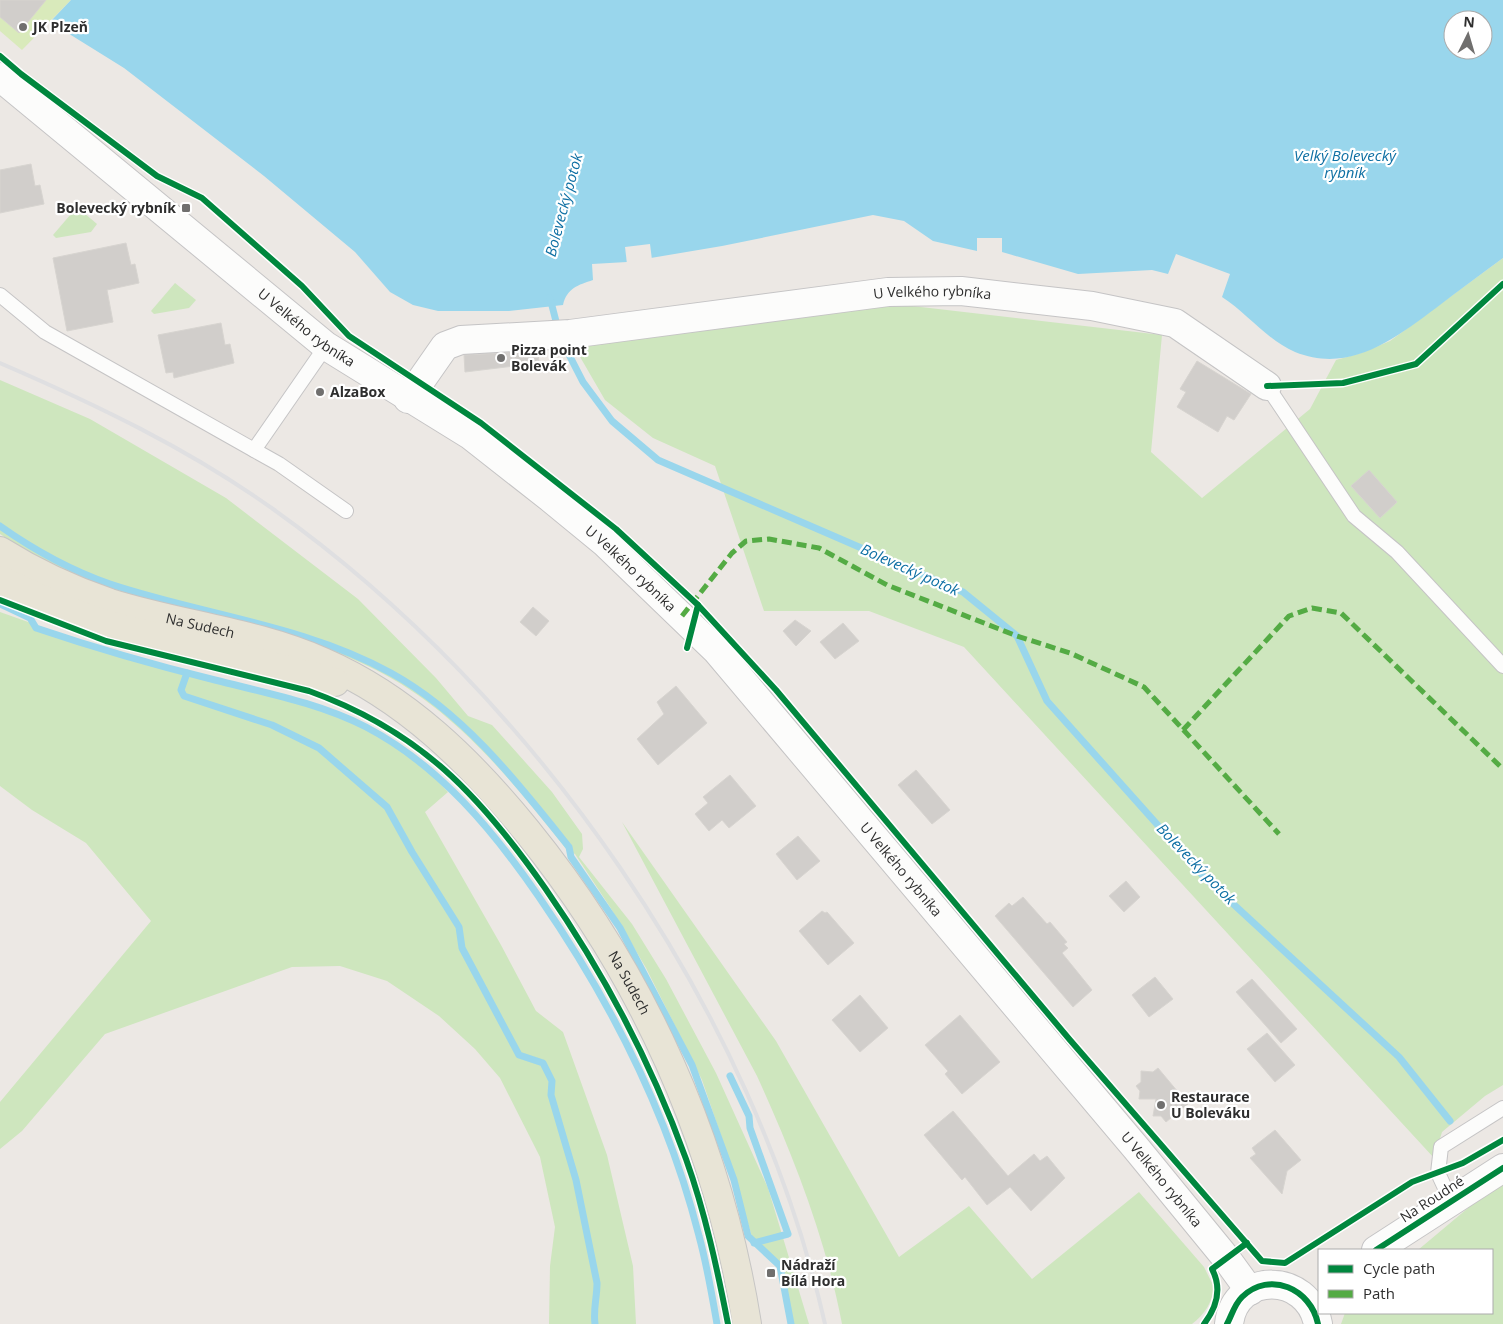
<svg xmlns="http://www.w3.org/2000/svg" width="1503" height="1324" font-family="'Open Sans',sans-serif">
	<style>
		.green { fill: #cee6be }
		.pitch { fill: #d9eabb }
		.water { fill: #99d6ec; fill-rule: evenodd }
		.pier { fill: #ece8e4 }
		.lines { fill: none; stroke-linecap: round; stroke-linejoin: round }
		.stream { stroke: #99d6ec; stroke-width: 7 }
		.building { fill: #d1cecb; stroke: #d7d4d0 }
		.service-casing { stroke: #c5c4c5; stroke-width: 16 }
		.minor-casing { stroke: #c5c4c5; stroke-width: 30 }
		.tertiary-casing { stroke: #c5c4c5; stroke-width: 30 }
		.secondary-casing { stroke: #c5c4c5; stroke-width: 30 }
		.primary-casing { stroke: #c6c5c4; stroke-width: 30 }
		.service { stroke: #fcfcfb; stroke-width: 14 }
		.minor { stroke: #fcfcfb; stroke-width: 28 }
		.tertiary { stroke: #fcfcfb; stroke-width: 28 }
		.secondary { stroke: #fcfcfb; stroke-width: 28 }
		.primary { stroke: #e8e4d6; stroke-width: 28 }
		.rail { stroke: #dfdfe1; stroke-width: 4 }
		.quiet { stroke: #54ab44; stroke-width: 5; stroke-dasharray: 10 5; stroke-linecap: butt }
		.cycleway-casing { stroke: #fff; stroke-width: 9 }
		.cycleway { stroke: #00873e; stroke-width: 6 }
		.poi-dot { fill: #706f6e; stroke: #fff; stroke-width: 2 }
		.labels { text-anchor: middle; stroke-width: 4.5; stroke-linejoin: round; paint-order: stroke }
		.poi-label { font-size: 14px; font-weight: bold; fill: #2e2e2e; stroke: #fff; text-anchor: start }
		.street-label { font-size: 14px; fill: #2e2e2e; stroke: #fff }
		.water-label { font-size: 15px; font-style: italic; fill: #0d6fa3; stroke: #fff }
	</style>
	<rect width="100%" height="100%" fill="#ece8e4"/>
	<g class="green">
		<polygon points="77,207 97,224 91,232 56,238 53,235"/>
		<polygon points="1503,258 1503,1085 1485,1096 1442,1132 1434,1158 964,647 869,611 764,611 715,466 653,438 605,400 572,343 895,304 1162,335 1151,452 1202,498 1310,409 1336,360 1361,353 1390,341"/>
		<polygon points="175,283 196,300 189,308 154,314 151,311"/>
		<path d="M0,380L90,419L226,498L358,599L436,678L468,716L492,725L552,792L582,834L583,849L579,857L632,924L666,979L716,1073L768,1188L809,1324H793L783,1265L752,1237L730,1162L702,1080L646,968L610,907L575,854L567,850C512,781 456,710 376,670C275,619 157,615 55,568C36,559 18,546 0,534Z"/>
		<polygon points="0,612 121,655 288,697 368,727 417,759 448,792 425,812 501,945 536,1011 563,1032 607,1155 633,1266 636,1324 549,1324 550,1266 555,1227 540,1157 500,1078 475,1049 439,1016 387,981 340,966 292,967 105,1034 22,1131 0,1149 0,1102 151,921 86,843 32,810 0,786"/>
		<path d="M622,822L776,1041L899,1257L969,1206L1032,1279L1139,1192L1204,1267L1214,1287C1212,1303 1205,1314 1192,1324H842C826,1239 793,1155 757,1076Z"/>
		<polygon points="1503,1184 1503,1324 1341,1324 1345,1313 1492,1313 1492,1250 1418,1250 1480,1198"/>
	</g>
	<polygon class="pitch" points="0,0 71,0 22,50 0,31"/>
	<path class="water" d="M71,0H1503V258C1481,274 1458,291 1436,308C1394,339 1350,374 1295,352C1267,340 1247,313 1222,297L1230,274L1176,254L1168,274L1152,270L1078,274L1002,252V238H977V251L933,241L904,221L873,215L722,246L627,262L592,264L593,280C578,285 567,288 563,305L509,311H438L413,305L390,292L355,252L264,176L124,68L50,22ZM1453,20H1483V50H1453Z"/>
	<polygon class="pier" points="650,244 652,260 627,264 625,247"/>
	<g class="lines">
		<g class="stream">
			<polyline points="550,298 558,329"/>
			<polyline points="562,341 583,382 612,421 658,460 963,592 1017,636 1047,701 1205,878 1399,1057 1450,1121"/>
			<path d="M0,526C34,550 70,570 110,584C203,615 304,625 391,673C464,713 518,783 569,847L571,857L620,928L692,1065L734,1180L748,1236L780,1266L791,1324"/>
			<path d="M0,604L30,618L36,628C95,648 154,665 215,680C266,693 319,703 366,727C439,765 493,830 539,897C610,1000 668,1113 699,1236C707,1265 712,1295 717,1324"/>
			<path d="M187,673L181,690L184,696L272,725L319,748L387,807L412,852L459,927L462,948L519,1055L543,1063L552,1081L551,1095L576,1180L597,1283C597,1298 593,1309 595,1324"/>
			<polyline points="730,1076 749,1116 750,1128 788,1234 754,1243"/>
		</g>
	</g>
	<g class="building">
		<polygon points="0,0 46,0 19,33 0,17"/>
		<polygon points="31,164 35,186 40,185 44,204 0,213 0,170"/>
		<polygon points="126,243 131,265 135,264 139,283 107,290 113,322 67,331 53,258"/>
		<polygon points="221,323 225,345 230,344 234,363 174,378 173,372 166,373 158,335"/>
		<polygon points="538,351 539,363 465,372 464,355"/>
		<polygon points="1197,361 1251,394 1234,420 1227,416 1218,432 1177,407 1186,392 1180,389"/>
		<polygon points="1369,470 1397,502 1380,518 1351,486"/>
		<polygon points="533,607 549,621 536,636 520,622"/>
		<polygon points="795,620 811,631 796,646 783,631"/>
		<polygon points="843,623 859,641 835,659 820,642"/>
		<polygon points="676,686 707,723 658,765 637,739 664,714 657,702"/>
		<polygon points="916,770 950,810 932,824 898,785"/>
		<polygon points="730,775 756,806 729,828 722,820 709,831 695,814 708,803 703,797"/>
		<polygon points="798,836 820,861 797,880 776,854"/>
		<polygon points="1126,881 1140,897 1124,912 1109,896"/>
		<polygon points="1023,897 1047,924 1050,922 1067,942 1064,944 1068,948 1062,953 1092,990 1073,1007 995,916 1009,903 1012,906"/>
		<polygon points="822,911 825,913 827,912 854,943 828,965 799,931"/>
		<polygon points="1155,977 1173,999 1149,1017 1132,995"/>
		<polygon points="1252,979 1297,1029 1281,1043 1236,992"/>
		<polygon points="860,995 888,1028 860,1052 832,1020"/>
		<polygon points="960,1015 1000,1062 962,1094 945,1074 948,1071 925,1045"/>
		<polygon points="1267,1033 1295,1065 1275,1082 1247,1049"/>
		<polygon points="1158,1068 1188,1104 1166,1122 1161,1116 1153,1116 1156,1099 1139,1099 1140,1091 1136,1086 1141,1082 1141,1071 1153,1072"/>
		<polygon points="953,1111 1008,1176 1034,1154 1040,1161 1047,1156 1065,1178 1031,1211 1010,1187 987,1205 965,1177 962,1180 924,1135"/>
		<polygon points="1275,1130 1301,1160 1287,1171 1282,1194 1250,1158 1256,1154 1252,1148"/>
	</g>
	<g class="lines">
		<defs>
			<g id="service">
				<polyline points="0,295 45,332 254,450 326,346"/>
				<polyline points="1267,386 1354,516 1397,552 1503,666"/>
				<polyline points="254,450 279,464 346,511"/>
				<polyline points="1451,1201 1438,1173 1441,1147 1503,1108"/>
			</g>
			<g id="minor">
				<path id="s1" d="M408,399L445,346L461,340L570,334L888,292L961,291L1092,306L1175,323L1267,386"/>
			</g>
			<g id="tertiary">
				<path id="s2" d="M0,77L326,346L470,435L549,497L605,543L717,651L1136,1148L1226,1258L1250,1291"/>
			</g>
			<g id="secondary">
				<polyline points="1376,1250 1503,1168"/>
				<path d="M1229,1324C1235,1271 1308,1272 1318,1324"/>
			</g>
			<g id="primary">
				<path id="s3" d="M0,551C35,573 72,590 110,603C180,625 256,632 323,662C406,698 471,762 527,831C643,974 718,1142 747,1324"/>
				<polyline points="0,580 65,610 105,624 335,682"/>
			</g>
		</defs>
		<use href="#service" class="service-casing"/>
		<use href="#minor" class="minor-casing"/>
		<use href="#tertiary" class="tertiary-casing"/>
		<use href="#secondary" class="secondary-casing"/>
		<use href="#primary" class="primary-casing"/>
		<use href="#service" class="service"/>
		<use href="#minor" class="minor"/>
		<use href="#tertiary" class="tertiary"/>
		<use href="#secondary" class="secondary"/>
		<use href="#primary" class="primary"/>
		<path class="rail" d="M0,363C95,404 189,449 273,509C535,695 754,1010 825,1324"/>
		<g class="quiet">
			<polyline points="682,616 732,553 746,541 769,539 819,548 887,585 1017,636 1070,653 1144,687 1279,834"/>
			<polyline points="1183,730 1289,616 1312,608 1341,613 1503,769"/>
		</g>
		<defs>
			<g id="cycleway">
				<polyline points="0,56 21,74 157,176 202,198 302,286 349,336 481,423 616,529 698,605 687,648"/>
				<polyline points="1267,386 1343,383 1416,364 1503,284"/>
				<path d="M0,600L106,641L309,691C420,731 479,794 545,888C604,973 651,1062 686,1159C705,1212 717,1268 728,1324"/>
				<polyline points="698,605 776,690 1070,1040 1262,1261 1285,1263 1412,1182 1463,1163 1503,1140"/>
				<polyline points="1376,1250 1503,1168"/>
				<path d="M1204,1324C1217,1307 1222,1288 1212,1269L1247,1243"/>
				<path d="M1227,1324C1232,1315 1234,1305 1242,1297C1270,1270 1311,1289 1318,1324"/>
			</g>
		</defs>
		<use href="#cycleway" class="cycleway-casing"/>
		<use href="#cycleway" class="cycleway"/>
	</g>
	<g class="poi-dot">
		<circle cx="23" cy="27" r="5"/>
		<rect x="181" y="203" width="10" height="10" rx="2.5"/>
		<circle cx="501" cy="358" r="5"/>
		<circle cx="320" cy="392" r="5"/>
		<circle cx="1161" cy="1105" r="5"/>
		<rect x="766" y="1268" width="10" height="10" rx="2.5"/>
	</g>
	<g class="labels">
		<g class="poi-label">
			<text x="33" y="32">JK Plzeň</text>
			<text x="176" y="213" text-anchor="end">Bolevecký rybník</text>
			<text x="511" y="355">Pizza point<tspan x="511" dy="16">Bolevák</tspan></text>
			<text x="330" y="397">AlzaBox</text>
			<text x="1171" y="1102">Restaurace<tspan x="1171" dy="16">U Boleváku</tspan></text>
			<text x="781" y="1270">Nádraží<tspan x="781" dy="16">Bílá Hora</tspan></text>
		</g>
		<g class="street-label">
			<text dy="5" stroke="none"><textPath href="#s1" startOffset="556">U Velkého rybníka</textPath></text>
			<text dy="5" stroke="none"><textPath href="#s2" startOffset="396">U Velkého rybníka</textPath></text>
			<text dy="5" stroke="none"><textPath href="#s2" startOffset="801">U Velkého rybníka</textPath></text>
			<text dy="5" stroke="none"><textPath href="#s3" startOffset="215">Na Sudech</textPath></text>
			<text dy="5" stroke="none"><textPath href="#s2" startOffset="1206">U Velkého rybníka</textPath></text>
			<text dy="5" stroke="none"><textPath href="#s3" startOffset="794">Na Sudech</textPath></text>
			<text dy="5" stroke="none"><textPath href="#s2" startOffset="1611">U Velkého rybníka</textPath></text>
			<text transform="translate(1432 1199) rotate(-33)" y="5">Na Roudné</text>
		</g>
		<g class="water-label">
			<text x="1345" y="161">Velký Bolevecký<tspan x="1345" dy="17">rybník</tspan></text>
			<text transform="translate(564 205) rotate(-75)" y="5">Bolevecký potok</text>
			<text transform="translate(910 570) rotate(24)" y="5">Bolevecký potok</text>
			<text transform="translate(1196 864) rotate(46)" y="5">Bolevecký potok</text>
		</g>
	</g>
	<rect x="1318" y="1249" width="175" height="65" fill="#ffffff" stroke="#ababab"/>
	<rect x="1328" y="1265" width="25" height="8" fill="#00873e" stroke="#ababab"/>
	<text x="1363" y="1274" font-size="15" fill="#2e2e2e">Cycle path</text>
	<rect x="1328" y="1290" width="25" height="8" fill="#54ab44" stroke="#ababab"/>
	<text x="1363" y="1299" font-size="15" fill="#2e2e2e">Path</text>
	<g transform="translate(1468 35) rotate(5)"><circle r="24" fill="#ffffff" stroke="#ababab"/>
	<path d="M0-4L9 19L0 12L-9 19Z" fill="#706f6e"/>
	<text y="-8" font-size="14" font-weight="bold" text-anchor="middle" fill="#2e2e2e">N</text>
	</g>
</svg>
